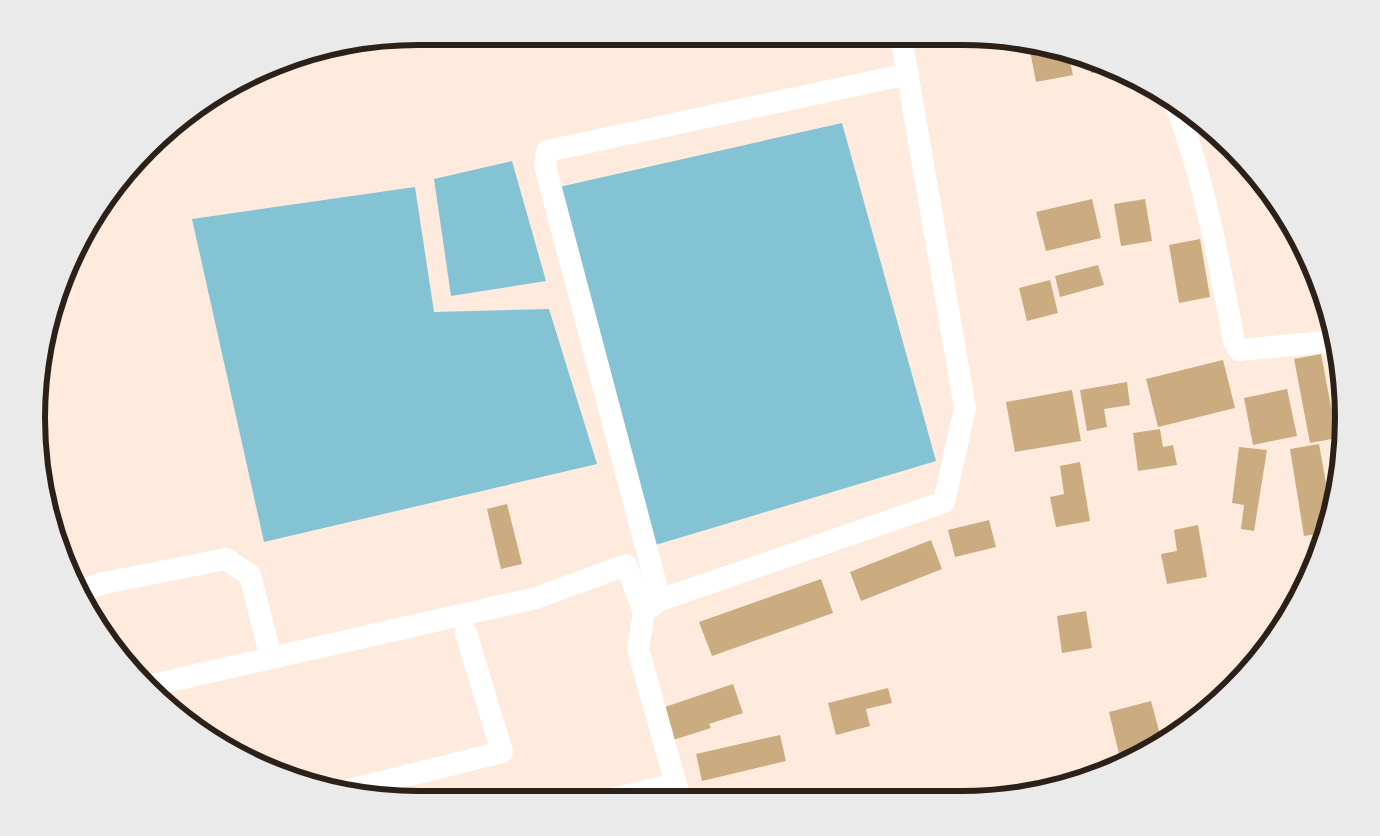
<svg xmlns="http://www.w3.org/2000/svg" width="1380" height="836" font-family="Montserrat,sans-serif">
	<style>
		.water { fill: #84c3d4 }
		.building { fill: #cbac81 }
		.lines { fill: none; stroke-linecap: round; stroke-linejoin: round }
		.minor { stroke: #fff; stroke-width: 22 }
		.rim { fill: none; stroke: #2c2119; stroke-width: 6 }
	</style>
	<rect width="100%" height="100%" fill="#feebde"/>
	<g class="water">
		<polygon points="842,123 936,461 652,546 559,187"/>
		<polygon points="512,161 546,281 451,296 434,179"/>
		<polygon points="415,187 434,312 549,309 597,464 264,542 192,219"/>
	</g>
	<g class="building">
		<polygon points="1029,45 1068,53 1073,75 1036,82"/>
		<polygon points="1088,58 1111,69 1091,73"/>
		<polygon points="1092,199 1101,238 1046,251 1036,212"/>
		<polygon points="1145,199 1152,241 1121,246 1114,204"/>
		<polygon points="1200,239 1210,297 1179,303 1169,245"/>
		<polygon points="1098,265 1104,285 1060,297 1055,276"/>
		<polygon points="1050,280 1058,313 1027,321 1019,288"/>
		<polygon points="1321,354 1337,438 1310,443 1294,359"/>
		<polygon points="1223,360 1235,408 1158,427 1146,379"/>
		<polygon points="1127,382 1130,405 1104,409 1107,427 1087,431 1080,390"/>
		<polygon points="1287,389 1297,436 1253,445 1244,398"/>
		<polygon points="1072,390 1081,441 1015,452 1006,402"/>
		<polygon points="1160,429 1163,447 1173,445 1177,465 1138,471 1133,433"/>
		<polygon points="1319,444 1331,511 1324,533 1304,536 1290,449"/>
		<polygon points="1239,447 1267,450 1254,531 1241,529 1244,505 1232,503"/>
		<polygon points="1080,462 1090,521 1056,527 1050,497 1064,494 1060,466"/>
		<polygon points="507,504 522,564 501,569 487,509"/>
		<polygon points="989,520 996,547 955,557 948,530"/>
		<polygon points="1198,525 1207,577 1167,584 1161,554 1177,551 1174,530"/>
		<polygon points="931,540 942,569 861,601 850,572"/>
		<polygon points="821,579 833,613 712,656 699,622"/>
		<polygon points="1086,611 1092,648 1062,653 1057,616"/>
		<polygon points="733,684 743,713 709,724 711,728 670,741 659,709"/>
		<polygon points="888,688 892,703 866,709 870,726 836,735 828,703"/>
		<polygon points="1151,701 1162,742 1153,749 1121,762 1109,712"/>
		<polygon points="780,735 786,761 702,781 696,754"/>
	</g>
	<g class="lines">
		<g class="minor">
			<path d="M1174,100C1204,178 1219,261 1234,342L1239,350L1336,341"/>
			<polyline points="83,590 104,583 226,559 250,575 271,658"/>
			<polyline points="660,600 545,166 547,151 908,74"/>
			<polyline points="152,685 536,598 626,565 644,612"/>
			<polyline points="349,790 502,752 466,633"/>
			<polyline points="612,799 676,784"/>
			<polyline points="680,799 638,649 644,612 660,600 944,502 965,408 901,37"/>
		</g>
	</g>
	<path d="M0 0H1380V836H0ZM418 45H962A373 373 0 0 1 1335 418V418A373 373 0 0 1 962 791H418A373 373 0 0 1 45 418V418A373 373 0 0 1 418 45Z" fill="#ebeaea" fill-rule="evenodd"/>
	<path class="rim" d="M418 45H962A373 373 0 0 1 1335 418V418A373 373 0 0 1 962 791H418A373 373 0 0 1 45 418V418A373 373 0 0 1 418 45Z"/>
</svg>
